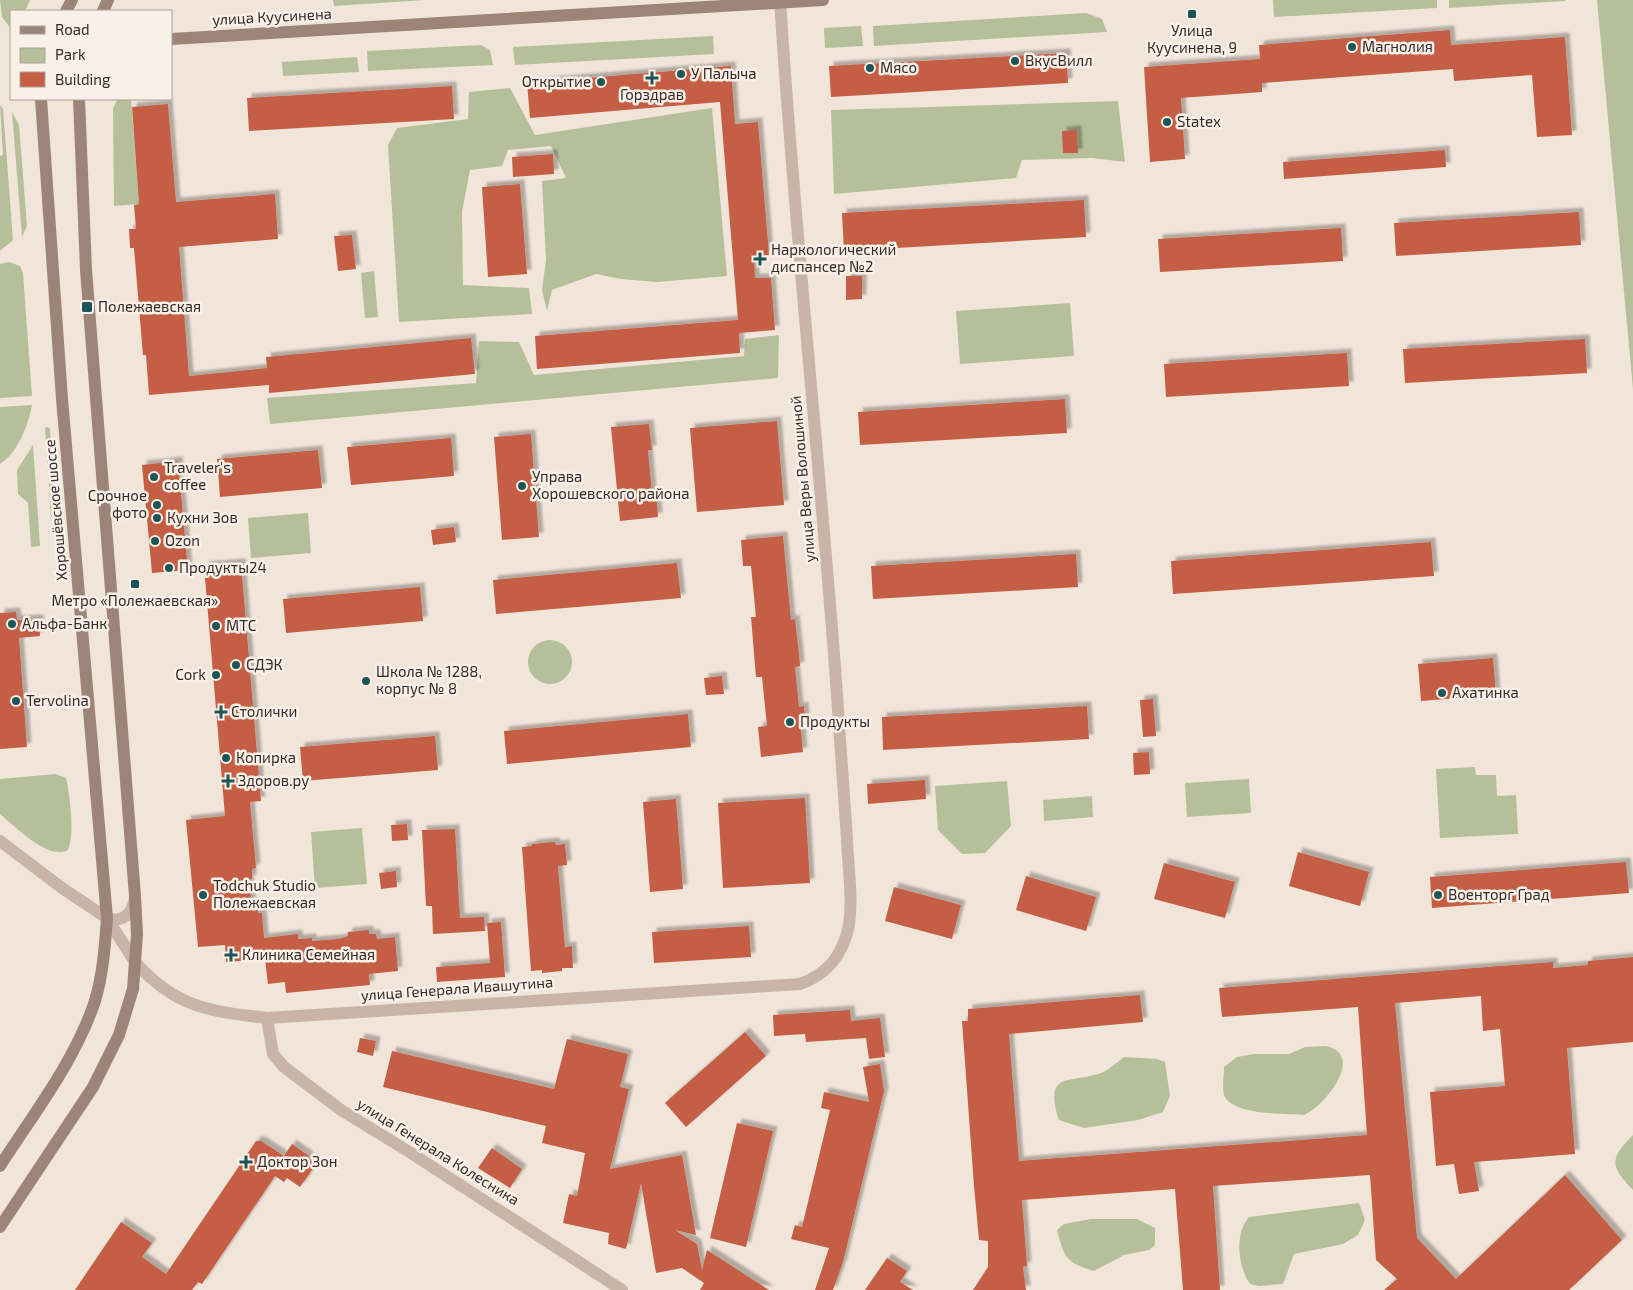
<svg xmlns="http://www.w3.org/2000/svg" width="1633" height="1290" font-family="'Exo 2',sans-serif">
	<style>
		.green { fill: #b5c09b }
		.building { fill: #c45e45; filter: url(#shadow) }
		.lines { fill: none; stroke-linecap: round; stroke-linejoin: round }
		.minor { stroke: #c9b5a7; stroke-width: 12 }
		.tertiary { stroke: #c9b5a7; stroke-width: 12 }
		.secondary { stroke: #9d8478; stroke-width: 12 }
		.poi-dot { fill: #1d5556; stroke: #f9f0e7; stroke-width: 2 }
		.labels { text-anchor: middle; stroke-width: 5; stroke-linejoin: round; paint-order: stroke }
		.street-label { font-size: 15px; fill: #352b27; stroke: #f9f0e7 }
		.poi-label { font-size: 15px; fill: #352b27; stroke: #f9f0e7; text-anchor: start }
	</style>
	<defs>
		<filter id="shadow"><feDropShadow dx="4.5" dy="-4.5" stdDeviation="1" flood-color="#0004"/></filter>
	</defs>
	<rect width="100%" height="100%" fill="#f1e5da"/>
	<g class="green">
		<polygon points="0,0 30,0 25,11 11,11 11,29 2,17"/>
		<polygon points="333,0 425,0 334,6"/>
		<polygon points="1273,0 1437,0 1437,8 1274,17"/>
		<polygon points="1449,0 1565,0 1565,1 1449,8"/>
		<polygon points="1597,0 1633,0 1633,389"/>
		<polygon points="1086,13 1102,19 1107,32 874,46 873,26"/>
		<polygon points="861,26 863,46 825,48 824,28"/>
		<polygon points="713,36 714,54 515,65 513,47"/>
		<polygon points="481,45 490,50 493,65 368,71 367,51"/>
		<polygon points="357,57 359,72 283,76 282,62"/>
		<polygon points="510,88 535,135 712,108 727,276 657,282 621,279 596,274 552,290 547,311 542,290 546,260 542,181 566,178 551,146 508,150 502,166 470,170 462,212 463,285 529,288 532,314 399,322 388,145 397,128 468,119 469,92"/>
		<polygon points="131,99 139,204 114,206 113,109 117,100"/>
		<polygon points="1118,101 1125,162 1092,158 1022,160 1016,178 834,194 831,110"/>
		<polygon points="0,105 3,109 13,240 0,251 0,156 3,155"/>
		<polygon points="12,112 19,125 27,226 22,237"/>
		<polygon points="9,262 20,266 23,273 32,396 0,398 0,264"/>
		<polygon points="374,271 378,317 365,318 361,273"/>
		<polygon points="1070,303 1074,356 960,364 956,311"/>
		<polygon points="779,335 778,378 270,424 267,398 476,383 479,341 519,342 534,375 744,356 745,339"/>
		<path d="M32,405C28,426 18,452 0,464V407Z"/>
		<polygon points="48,427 50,429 56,517 51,517 45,428"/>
		<polygon points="33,445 40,546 31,547 28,503 18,494 17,470"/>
		<polygon points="308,513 311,553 251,558 248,518"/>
		<circle cx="550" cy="662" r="22"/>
		<polygon points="1475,767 1476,775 1496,775 1497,796 1516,795 1518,834 1440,838 1436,769"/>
		<path d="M56,774L66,778C70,794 75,836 68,850C48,861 15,826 0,814V779Z"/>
		<polygon points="1249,779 1251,813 1187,817 1185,783"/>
		<polygon points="1007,781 1011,826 985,853 962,854 938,830 935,786"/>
		<polygon points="1092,796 1093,817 1044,821 1043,800"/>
		<polygon points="362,828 367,884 315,888 311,832"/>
		<path d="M1326,1046C1366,1055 1325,1106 1304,1115C1284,1113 1233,1116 1224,1095C1222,1087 1224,1075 1224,1067L1237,1057L1254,1054H1289L1305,1047Z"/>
		<path d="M1124,1057L1157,1059L1165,1062L1170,1096L1163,1112L1138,1120L1084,1128L1059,1120C1044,1071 1068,1084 1101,1073C1109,1070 1117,1062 1124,1057Z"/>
		<path d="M1633,1135V1190C1610,1166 1609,1159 1633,1135Z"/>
		<path d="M1359,1203L1365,1220L1358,1235L1343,1244L1294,1254L1283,1284L1259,1286L1250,1284C1238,1266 1234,1235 1249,1217Z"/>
		<path d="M1091,1219H1137L1155,1228V1245L1149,1250L1124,1255L1094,1271C1066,1263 1064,1257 1057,1230L1064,1224Z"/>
	</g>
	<g class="building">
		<polygon points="1450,30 1451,45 1565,37 1572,135 1537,137 1532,75 1454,81 1453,69 1262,83 1262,92 1181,98 1185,159 1150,162 1144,67 1260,59 1259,45"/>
		<polygon points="1066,53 1068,83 831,97 829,66"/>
		<polygon points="731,66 735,124 758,122 769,255 754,256 755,278 771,278 775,330 739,333 740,353 537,369 535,336 738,320 720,102 530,118 527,83"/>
		<polygon points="452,86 454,119 249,131 247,98"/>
		<polygon points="168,104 176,202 275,194 278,239 179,247 189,376 267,368 266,357 471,338 475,374 269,393 269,385 149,395 146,355 143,355 134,248 130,248 129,229 136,229 134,205 139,204 132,107"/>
		<polygon points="1077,130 1078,153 1063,153 1062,131"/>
		<polygon points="1445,150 1446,167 1284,179 1283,162"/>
		<polygon points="553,154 554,174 513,177 512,157"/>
		<polygon points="520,184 527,274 488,277 482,187"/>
		<polygon points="1084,200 1086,237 844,251 842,213"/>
		<polygon points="1579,212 1581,245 1396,256 1394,223"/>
		<polygon points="1341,228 1343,261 1160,272 1158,239"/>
		<polygon points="352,235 356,269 338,271 334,236"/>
		<polygon points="846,276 862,276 862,299 846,300"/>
		<polygon points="1585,339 1587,373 1405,383 1403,349"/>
		<polygon points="1347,353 1349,386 1166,397 1164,364"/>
		<polygon points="1065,399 1067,433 860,445 858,412"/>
		<polygon points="777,421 784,505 697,512 690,428"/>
		<polygon points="649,424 652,450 648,450 652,492 656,491 658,517 620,521 611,427"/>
		<polygon points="531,434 539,537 502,540 494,437"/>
		<polygon points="451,438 454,476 351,485 347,447"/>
		<polygon points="318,450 322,488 220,497 217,459"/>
		<polygon points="178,461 188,570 152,573 142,465"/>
		<polygon points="454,527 456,542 433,545 431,530"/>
		<polygon points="783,536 791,620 795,619 799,654 800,666 795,667 799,707 804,706 805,719 800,720 803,752 761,757 758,727 767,726 762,677 756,677 751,617 756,617 751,566 743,566 741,540"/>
		<polygon points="1431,542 1434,576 1173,594 1171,561"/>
		<polygon points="1076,554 1078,587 873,599 871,566"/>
		<polygon points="241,563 261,801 250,802 256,868 252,869 252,879 249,879 252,907 258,906 258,913 262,913 264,938 298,934 298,939 312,938 312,941 339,939 348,936 348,932 369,930 369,934 376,934 377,939 395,937 398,971 369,974 370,985 286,993 285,982 268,984 265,959 226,962 225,945 198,947 186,820 225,816 204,566"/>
		<polygon points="677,563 681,598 496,614 493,580"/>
		<polygon points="420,587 423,621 286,633 283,599"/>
		<polygon points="16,612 17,620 39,619 40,636 19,638 27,747 0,749 0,613"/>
		<polygon points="1493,658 1496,695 1421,701 1418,664"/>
		<polygon points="722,676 724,694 706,695 704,678"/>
		<polygon points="1153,699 1156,736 1143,737 1140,700"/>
		<polygon points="1087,706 1089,739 883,750 882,717"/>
		<polygon points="688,714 691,747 507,764 504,731"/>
		<polygon points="435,736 438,770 303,781 300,747"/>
		<polygon points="1149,752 1150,774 1134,775 1133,753"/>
		<polygon points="925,780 926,799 868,804 867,784"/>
		<polygon points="805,798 810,883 723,888 718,803"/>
		<polygon points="676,799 683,889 650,892 643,802"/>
		<polygon points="407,824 408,840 392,841 391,825"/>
		<polygon points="455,829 460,918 484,917 485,931 433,934 432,906 426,906 422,830"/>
		<polygon points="555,842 556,845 565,844 567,865 558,866 565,947 572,946 573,968 562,968 562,971 542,973 542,970 531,971 522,847 532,846 532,844"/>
		<polygon points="1298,852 1369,872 1360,906 1289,886"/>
		<polygon points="1626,862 1629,893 1432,908 1430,877"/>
		<polygon points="1164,863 1235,882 1225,918 1154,899"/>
		<polygon points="396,871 397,887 381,889 379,873"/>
		<polygon points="1026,876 1096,897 1086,931 1016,910"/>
		<polygon points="894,887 961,905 952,939 885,921"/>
		<polygon points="501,922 505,977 437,982 436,967 490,963 487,923"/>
		<polygon points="749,926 751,957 654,963 652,932"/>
		<polygon points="1633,957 1633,1042 1567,1048 1575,1154 1474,1162 1479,1191 1459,1194 1454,1164 1436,1166 1430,1092 1505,1086 1500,1029 1483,1031 1481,996 1395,1003 1417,1238 1456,1279 1565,1175 1622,1240 1569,1290 1384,1290 1397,1279 1376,1260 1370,1175 1213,1186 1220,1290 1183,1290 1175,1189 1022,1200 1027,1266 1023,1267 1026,1290 973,1290 988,1267 988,1241 979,1240 974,1186 962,1021 968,1021 968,1009 1140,995 1143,1022 1009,1034 1019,1161 1367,1135 1358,1007 1222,1017 1219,988 1553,962 1553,968 1588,965 1588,961"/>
		<polygon points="850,1010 851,1021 880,1018 885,1057 869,1059 866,1038 806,1042 805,1034 774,1036 773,1015"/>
		<polygon points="745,1032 766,1056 686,1127 665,1103"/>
		<polygon points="360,1038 376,1041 373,1056 357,1052"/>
		<polygon points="567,1039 628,1054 620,1087 629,1089 610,1169 682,1155 696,1235 675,1230 697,1244 702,1270 707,1250 769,1290 700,1290 704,1283 682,1268 656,1273 641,1183 626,1249 608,1244 609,1233 563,1223 569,1194 577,1196 585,1153 542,1143 546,1126 383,1087 392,1051 554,1089"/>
		<polygon points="880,1064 884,1091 843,1262 833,1290 815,1290 829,1248 791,1239 795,1225 802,1227 830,1110 821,1108 824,1092 869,1102 863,1067"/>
		<polygon points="737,1123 773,1131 746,1247 710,1238"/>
		<polygon points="256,1141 261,1141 284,1156 292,1144 309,1156 307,1158 316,1164 300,1187 287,1178 284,1182 275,1176 202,1284 198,1282 192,1290 75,1290 121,1222 152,1243 142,1257 166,1274"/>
		<polygon points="492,1148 522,1169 510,1188 478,1168"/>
		<polygon points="887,1258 907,1271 900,1282 913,1290 865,1290"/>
	</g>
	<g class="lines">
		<g class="minor">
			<path d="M135,962C176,1008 209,1011 267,1018L800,984C828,974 843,955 849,925C853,897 848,868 847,839C843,782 839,725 835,667C818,445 794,223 780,0"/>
			<polyline points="267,1018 273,1054 284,1067 341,1110 411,1153 622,1290"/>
		</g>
		<g class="tertiary">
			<path d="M0,841L62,888L107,918C123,923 132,914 135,898"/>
			<polyline points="107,918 135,962"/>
		</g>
		<g class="secondary">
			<polyline points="66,11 72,0"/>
			<polyline points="103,11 108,0"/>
			<polyline points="171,39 823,0"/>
			<path d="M0,1166C34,1113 75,1061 95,1001C103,974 105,946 107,918L62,399L41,99"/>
			<polyline points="0,1227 93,1087 119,1035 133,989 137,934 135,896 86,270 79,99"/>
		</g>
	</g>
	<g class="poi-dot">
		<rect x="1187" y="9" width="10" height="10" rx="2.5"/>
		<circle cx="1352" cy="47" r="5"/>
		<circle cx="1015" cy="61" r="5"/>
		<circle cx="870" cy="68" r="5"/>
		<circle cx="681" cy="74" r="5"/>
		<path d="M649.5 70.5h5v5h5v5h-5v5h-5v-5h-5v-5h5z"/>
		<circle cx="601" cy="82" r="5"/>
		<circle cx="1167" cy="122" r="5"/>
		<path d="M757.5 251.5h5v5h5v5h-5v5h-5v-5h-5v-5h5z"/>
		<rect x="81" y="301" width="12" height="12" rx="2.5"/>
		<circle cx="154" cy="477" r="5"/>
		<circle cx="522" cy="486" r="5"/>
		<circle cx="157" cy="505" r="5"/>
		<circle cx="157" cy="518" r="5"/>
		<circle cx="155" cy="541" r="5"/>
		<circle cx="169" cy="568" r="5"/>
		<rect x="130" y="579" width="10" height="10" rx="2.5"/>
		<circle cx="12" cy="624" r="5"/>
		<circle cx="216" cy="626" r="5"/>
		<circle cx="236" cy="665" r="5"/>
		<circle cx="216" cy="675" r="5"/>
		<circle cx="366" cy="681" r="5"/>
		<circle cx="1442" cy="693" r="5"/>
		<circle cx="16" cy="701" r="5"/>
		<path d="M218.5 704.5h5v5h5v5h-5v5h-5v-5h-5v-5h5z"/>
		<circle cx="790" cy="722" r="5"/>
		<circle cx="226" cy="758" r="5"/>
		<path d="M225.5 773.5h5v5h5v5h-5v5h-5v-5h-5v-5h5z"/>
		<circle cx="203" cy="895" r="5"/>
		<circle cx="1438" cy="895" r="5"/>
		<path d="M228.5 947.5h5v5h5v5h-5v5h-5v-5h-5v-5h5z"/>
		<path d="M243.5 1154.5h5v5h5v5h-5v5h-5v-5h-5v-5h5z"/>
	</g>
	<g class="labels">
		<g class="street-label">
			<text transform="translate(272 17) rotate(-3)" y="5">улица Куусинена</text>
			<text transform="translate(803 479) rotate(-95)" y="5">улица Веры Волошиной</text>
			<text transform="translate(56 510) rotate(-95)" y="5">Хорошёвское шоссе</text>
			<text transform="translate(457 989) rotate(-4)" y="5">улица Генерала Ивашутина</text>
			<text transform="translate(438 1152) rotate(32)" y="5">улица Генерала Колесника</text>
		</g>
		<g class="poi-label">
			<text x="1192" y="36" text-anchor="middle">Улица<tspan x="1192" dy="17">Куусинена, 9</tspan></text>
			<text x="1362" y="52">Магнолия</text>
			<text x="1025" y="66">ВкусВилл</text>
			<text x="880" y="73">Мясо</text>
			<text x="691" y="79">У Палыча</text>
			<text x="591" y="87" text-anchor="end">Открытие</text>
			<text x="652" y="100" text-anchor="middle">Горздрав</text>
			<text x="1177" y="127">Statex</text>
			<text x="771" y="255">Наркологический<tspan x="771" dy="17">диспансер №2</tspan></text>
			<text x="98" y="312">Полежаевская</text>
			<text x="164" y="473">Traveler's<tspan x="164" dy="17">coffee</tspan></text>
			<text x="532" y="482">Управа<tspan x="532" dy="17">Хорошевского района</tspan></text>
			<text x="147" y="501" text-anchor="end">Срочное<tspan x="147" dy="17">фото</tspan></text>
			<text x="167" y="523">Кухни Зов</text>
			<text x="165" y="546">Ozon</text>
			<text x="179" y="573">Продукты24</text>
			<text x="135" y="606" text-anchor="middle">Метро «Полежаевская»</text>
			<text x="22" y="629">Альфа-Банк</text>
			<text x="226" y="631">МТС</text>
			<text x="246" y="670">СДЭК</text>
			<text x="376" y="677">Школа № 1288,<tspan x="376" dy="17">корпус № 8</tspan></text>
			<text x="206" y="680" text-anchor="end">Cork</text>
			<text x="1452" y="698">Ахатинка</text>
			<text x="26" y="706">Tervolina</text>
			<text x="231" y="717">Столички</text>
			<text x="800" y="727">Продукты</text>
			<text x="236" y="763">Копирка</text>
			<text x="238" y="786">Здоров.ру</text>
			<text x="213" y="891">Todchuk Studio<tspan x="213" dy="17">Полежаевская</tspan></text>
			<text x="1448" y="900">Военторг Град</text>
			<text x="242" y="960">Клиника Семейная</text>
			<text x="257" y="1167">Доктор Зон</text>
		</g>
	</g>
	<rect x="10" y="10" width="162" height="90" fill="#f9f0e7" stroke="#aba19a"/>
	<rect x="20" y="26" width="25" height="8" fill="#9d8478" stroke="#aba19a"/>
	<text x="55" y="35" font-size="15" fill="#352b27">Road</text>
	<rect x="20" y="48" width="25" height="15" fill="#b5c09b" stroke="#aba19a"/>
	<text x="55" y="60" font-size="15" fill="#352b27">Park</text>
	<rect x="20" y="72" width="25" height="15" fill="#c45e45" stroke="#aba19a"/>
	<text x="55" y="85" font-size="15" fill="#352b27">Building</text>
</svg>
